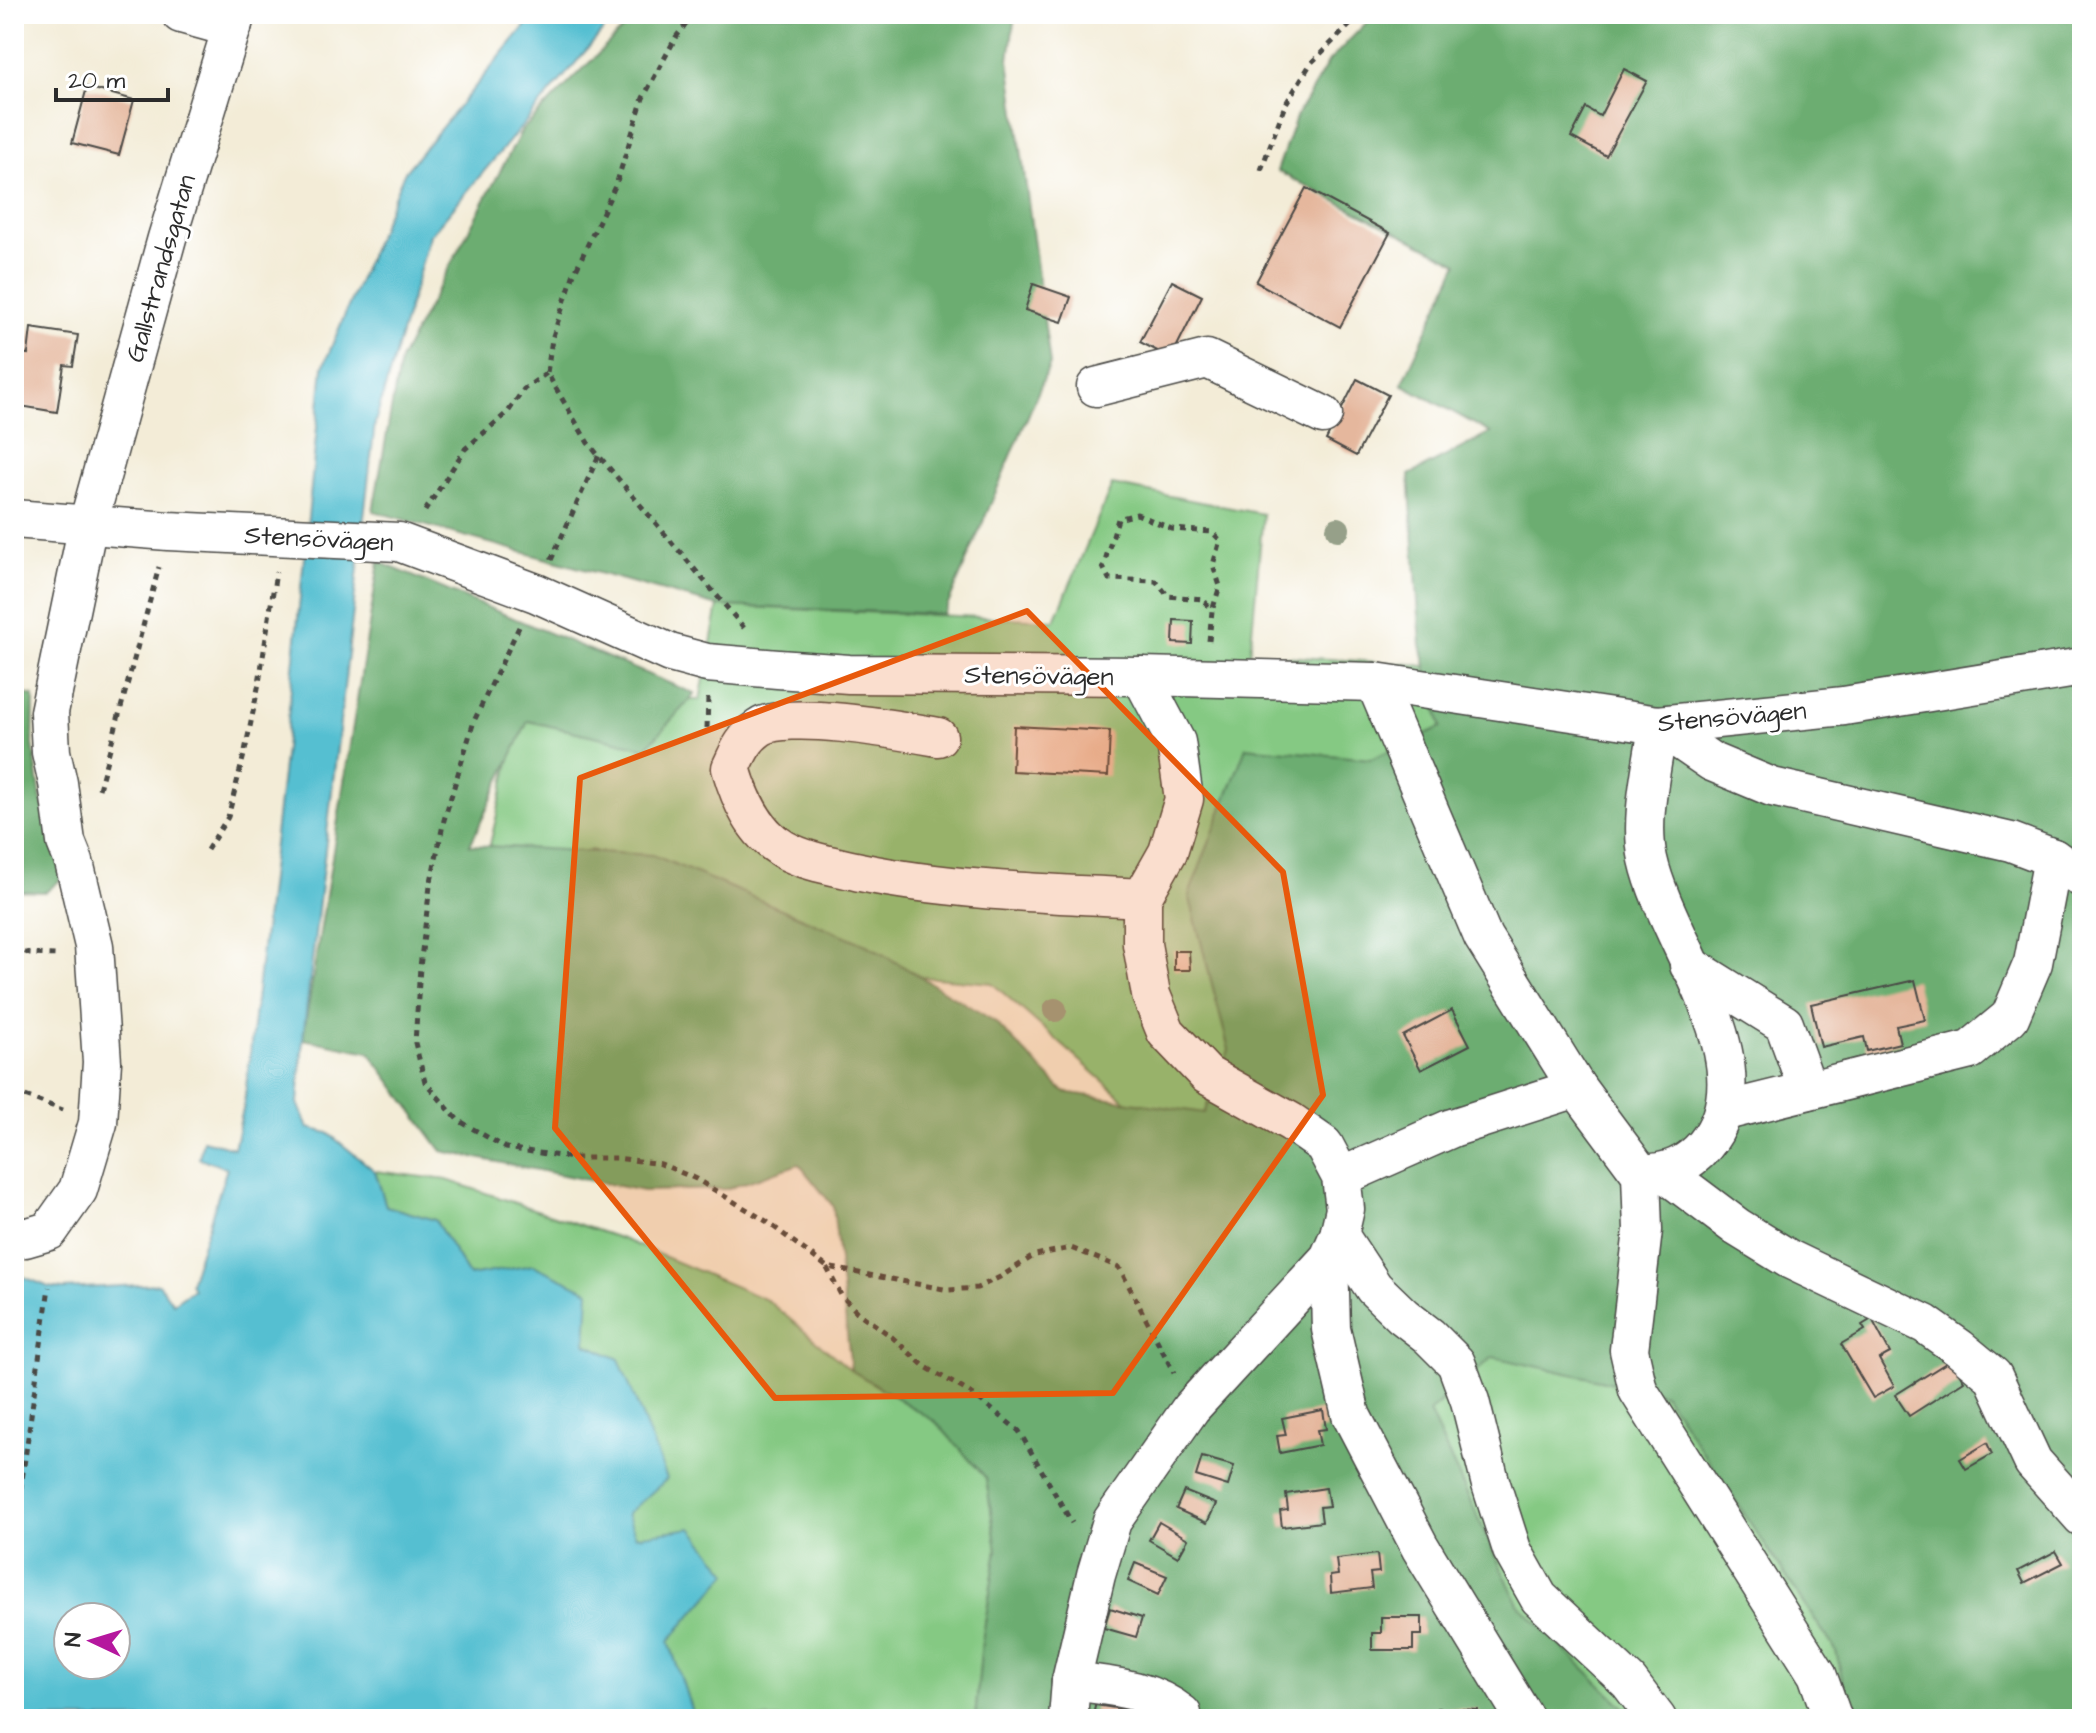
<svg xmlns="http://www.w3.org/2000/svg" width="2096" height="1733" font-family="'Architects Daughter',sans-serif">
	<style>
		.green { fill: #85c983; stroke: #587a57; stroke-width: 2 }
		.forest { fill: #6cad71; stroke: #4c6c4e; stroke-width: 2 }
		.water { fill: #55bfd1; stroke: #40757e; stroke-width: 2; fill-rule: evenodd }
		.building { fill: #e5b79d }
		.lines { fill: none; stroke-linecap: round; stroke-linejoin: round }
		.minor-casing { stroke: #494845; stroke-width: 41 }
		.path { stroke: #494845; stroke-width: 5; stroke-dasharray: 6 6; stroke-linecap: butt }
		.minor { stroke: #fff; stroke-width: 38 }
		.tree { fill: #96a089 }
		.marked { fill: #e8590c; fill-opacity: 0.2; stroke: #e8590c; stroke-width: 6; stroke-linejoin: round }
		.labels { text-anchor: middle; stroke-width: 6; stroke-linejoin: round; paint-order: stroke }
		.street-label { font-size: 26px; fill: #2b2b2b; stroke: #fff }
	</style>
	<rect width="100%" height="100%" fill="#fff"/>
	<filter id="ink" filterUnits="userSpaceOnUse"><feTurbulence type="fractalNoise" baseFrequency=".0125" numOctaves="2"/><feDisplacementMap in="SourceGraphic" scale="16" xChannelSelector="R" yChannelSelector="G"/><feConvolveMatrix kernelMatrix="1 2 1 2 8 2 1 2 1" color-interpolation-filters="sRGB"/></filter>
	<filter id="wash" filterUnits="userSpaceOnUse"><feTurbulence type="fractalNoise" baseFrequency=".006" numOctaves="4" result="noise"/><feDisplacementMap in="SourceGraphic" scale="32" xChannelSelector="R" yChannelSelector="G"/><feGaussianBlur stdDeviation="1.8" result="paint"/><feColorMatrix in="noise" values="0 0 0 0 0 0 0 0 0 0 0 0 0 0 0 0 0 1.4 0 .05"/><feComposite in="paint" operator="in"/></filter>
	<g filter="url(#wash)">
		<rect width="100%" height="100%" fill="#f3ecd7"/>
		<g class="green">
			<polygon points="1112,485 1263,514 1250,654 1410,664 1652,701 2082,1719 1048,1719 1135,1109 992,983 867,972 716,900 592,850 485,866 524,698 700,700 718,606 1055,620"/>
			<polygon points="375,1171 447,1180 622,1239 767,1300 851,1370 936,1422 986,1478 997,1549 982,1642 975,1719 697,1719 693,1715 627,1514 586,1344 533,1265 469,1276 435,1220 386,1206"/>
		</g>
		<g class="forest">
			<polygon points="638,14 1015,14 1009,60 1050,364 944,614 718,606 373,511 400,360 522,130"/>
			<polygon points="1375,14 2082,14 2082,1719 1851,1719 1836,1651 1664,1394 1493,1357 1429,1412 1518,1604 1636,1719 975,1719 982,1642 997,1550 986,1478 936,1422 851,1370 833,1206 799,1164 727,1189 643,1191 442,1151 369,1052 303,1039 379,562 695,694 646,748 528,721 470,845 653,855 869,946 994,1021 1064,1092 1204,1113 1229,1050 1189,895 1246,747 1371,759 1441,727 1421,645 1409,475 1491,433 1402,384 1458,263 1277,171 1296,117 1329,61"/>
			<polygon points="14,692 34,696 33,745 41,799 65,876 46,892 14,891"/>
		</g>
		<path class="water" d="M535,14H617L430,235L375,423L303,1038L298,1103L308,1128L328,1133L375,1171L386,1206L435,1220L469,1276L533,1265L589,1291L586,1344L619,1359L667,1479L627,1514L636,1536L692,1528L728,1573L669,1641L693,1715L697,1719H14V1273L49,1287L63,1289L159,1284L173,1303L193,1289L190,1283L227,1168L199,1158L203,1140L234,1148L244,1105L285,748L323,367L404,173ZM68,1617H116V1665H68Z"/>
		<g id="blocks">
			<g class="building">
				<polygon points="1624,69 1647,81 1606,156 1571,137 1586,108 1600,116"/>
				<polygon points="87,87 134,100 119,155 72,143"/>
				<polygon points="1306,188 1390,233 1340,327 1256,282"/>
				<polygon points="1172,281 1202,296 1171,358 1140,342"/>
				<polygon points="1033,284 1071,297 1062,322 1025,310"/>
				<polygon points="31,328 78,335 73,366 64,365 57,412 14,405 14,352 28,354"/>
				<polygon points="1357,379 1388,395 1356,456 1326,440"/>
				<polygon points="1174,620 1193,621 1192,644 1173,643"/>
				<polygon points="1014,726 1110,731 1108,776 1012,771"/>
				<polygon points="1174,951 1189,951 1190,970 1174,970"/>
				<polygon points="1915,980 1925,1020 1896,1026 1900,1043 1867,1051 1864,1037 1821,1047 1811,1004"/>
				<polygon points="1452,1010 1470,1045 1421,1070 1403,1036"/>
				<polygon points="1872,1319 1890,1353 1879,1359 1894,1386 1873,1398 1841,1344 1865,1330 1862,1325"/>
				<polygon points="1951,1360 1964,1381 1909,1416 1895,1395"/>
				<polygon points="1323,1410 1326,1429 1317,1430 1320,1445 1280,1453 1277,1436 1286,1435 1282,1418"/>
				<polygon points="1987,1443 1992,1454 1966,1469 1960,1459"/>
				<polygon points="1202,1457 1234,1466 1228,1486 1196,1476"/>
				<polygon points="1326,1488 1329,1506 1320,1507 1322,1522 1282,1527 1280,1511 1288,1510 1286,1494"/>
				<polygon points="1184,1491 1216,1504 1207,1523 1176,1509"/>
				<polygon points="1159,1522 1188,1539 1178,1557 1149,1540"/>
				<polygon points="2056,1551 2063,1563 2024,1583 2018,1571"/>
				<polygon points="1377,1554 1379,1572 1370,1573 1372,1588 1331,1593 1330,1576 1338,1575 1336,1559"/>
				<polygon points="1135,1563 1167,1576 1158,1595 1128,1581"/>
				<polygon points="1110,1608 1142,1618 1136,1637 1104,1628"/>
				<polygon points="1381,1617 1422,1617 1422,1635 1413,1635 1413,1650 1372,1650 1372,1633 1381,1633"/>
				<polygon points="1095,1705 1128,1710 1127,1719 1093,1719"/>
				<polygon points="1437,1708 1478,1710 1478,1719 1436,1719"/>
				<polygon points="1330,1714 1364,1717 1364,1719 1329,1719"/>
			</g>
		</g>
	</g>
	<g filter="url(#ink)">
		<use href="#blocks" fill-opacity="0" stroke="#494845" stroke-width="2"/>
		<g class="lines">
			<defs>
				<g id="minor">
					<polyline points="181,14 232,28"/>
					<polyline points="1096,387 1207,359 1323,415"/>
					<polyline points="14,519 168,531 399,542 536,593 670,653 707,663 778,669 849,674 1141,676 1375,682 1658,725 1844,706 2082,667"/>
					<polyline points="1375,682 1483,937 1577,1088 1641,1174 1643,1230 1629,1350 1638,1390 1817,1674 1833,1719"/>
					<path d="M938,737C904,731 785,709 759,728C744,738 738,753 731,768C740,799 754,832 783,849C806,862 835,866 860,872C952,891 1048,893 1142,898"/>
					<polyline points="1689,965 1784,1024 1808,1090"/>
					<polyline points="1725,1111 1970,1050 2010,1017 2033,963 2053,858"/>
					<polyline points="1665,1173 1737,1227 1789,1259 1925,1324 1959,1348 1993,1376 2033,1462 2082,1517"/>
					<path d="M1641,1174C1668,1173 1687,1166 1705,1145C1771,1067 1666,942 1648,859C1639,819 1653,765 1658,725L1712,762L1772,787L2011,842L2053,858L2082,878"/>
					<polyline points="1341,1177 1452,1128 1577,1088"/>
					<polyline points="14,1234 25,1238 49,1231 78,1190 98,1123 102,1062 94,946 74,862 66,842 58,783 51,752 49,712 88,524 167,238 236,14"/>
					<polyline points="1339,1235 1374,1288 1403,1316 1429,1336 1456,1363 1470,1401 1490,1481 1512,1550 1539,1598 1629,1682 1657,1719"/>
					<polyline points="1329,1258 1331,1329 1351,1415 1420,1547 1525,1719"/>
					<path d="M1071,1681C1110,1686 1149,1688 1182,1714V1719"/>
					<polyline points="1068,1719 1071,1681 1096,1575 1112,1521 1191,1408 1329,1258 1339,1235 1345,1209 1341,1177 1324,1145 1291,1122 1207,1075 1166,1032 1151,995 1142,944 1142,898 1168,852 1184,799 1176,742 1141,676"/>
				</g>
			</defs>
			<use href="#minor" class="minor-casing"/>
			<g class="path">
				<polyline points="694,14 676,37 643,98 617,182 573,276 552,339 547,373 588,443 745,629"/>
				<polyline points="1261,170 1285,105 1311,63 1361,14"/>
				<polyline points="425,511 465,449 508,412 524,389 547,373"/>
				<polyline points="551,560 599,455"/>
				<polyline points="519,627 474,721 444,820 430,886 420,967 415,1043 425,1082 458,1120 506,1148 573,1158 617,1158 661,1164 696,1179 766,1221 827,1267 949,1290 977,1288 1000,1277 1035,1255 1071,1248 1119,1267 1174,1373"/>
				<polyline points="1209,641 1212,611 1203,599 1168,596 1156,581 1109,579 1103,567 1118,519 1137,514 1172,529 1212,532 1220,540 1213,565 1220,586 1212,611"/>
				<polyline points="707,728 708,698"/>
				<polyline points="99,789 159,567"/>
				<polyline points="207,850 228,817 245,751 259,683 276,572"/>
				<polyline points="14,947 30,954 58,955"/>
				<polyline points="14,1092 63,1110"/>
				<polyline points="827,1268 841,1295 857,1312 892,1337 924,1366 974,1395 1019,1431 1072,1523"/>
				<polyline points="14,1537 49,1287"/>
			</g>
			<use href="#minor" class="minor"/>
		</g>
		<g class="tree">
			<circle cx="1338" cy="529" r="12"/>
			<circle cx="1055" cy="1010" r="12"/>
		</g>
	</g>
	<path class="marked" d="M1027,611L1283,872L1323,1095L1113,1393L775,1398L555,1128L580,778Z"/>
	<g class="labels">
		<g class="street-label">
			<text transform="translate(160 268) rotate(-74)" y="9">Gallstrandsgatan</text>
			<text transform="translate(319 538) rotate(3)" y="9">Stensövägen</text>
			<text transform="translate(1039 675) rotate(1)" y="9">Stensövägen</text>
			<text transform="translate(1732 716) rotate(-5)" y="9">Stensövägen</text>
		</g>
	</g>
	<rect width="2096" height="1733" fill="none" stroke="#fff" stroke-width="48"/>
	<g transform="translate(92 1641) rotate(274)"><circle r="38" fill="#ffffff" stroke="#aaaaaa" stroke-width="2"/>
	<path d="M0-6L14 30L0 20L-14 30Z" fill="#b5179e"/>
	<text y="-12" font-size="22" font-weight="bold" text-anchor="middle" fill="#2b2b2b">N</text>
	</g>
	<path d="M56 88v12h112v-12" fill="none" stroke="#2b2b2b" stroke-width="4"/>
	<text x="68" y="88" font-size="24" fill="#2b2b2b" stroke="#ffffff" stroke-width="6" paint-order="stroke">20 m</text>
</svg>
